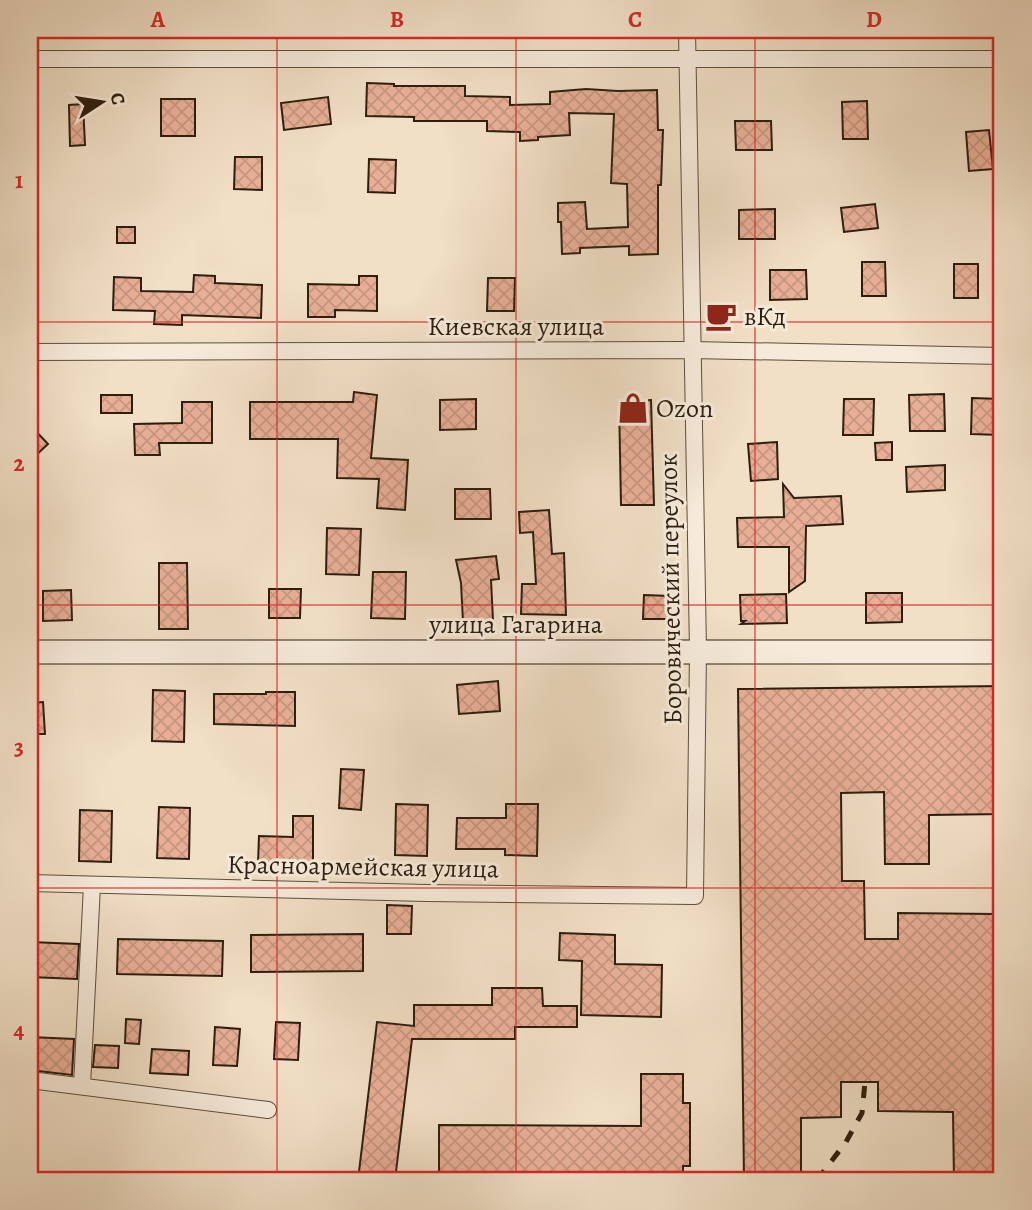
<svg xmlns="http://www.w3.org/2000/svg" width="1032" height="1210" font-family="Alegreya,serif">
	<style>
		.building { fill: url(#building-cross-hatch); stroke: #2d1e0e; stroke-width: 2 }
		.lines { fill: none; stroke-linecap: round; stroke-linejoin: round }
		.street-casing { stroke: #5e4e3c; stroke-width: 18 }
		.secondary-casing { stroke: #2d1e0e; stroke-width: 25 }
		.street { stroke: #f6eada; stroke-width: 16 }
		.secondary { stroke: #f6eada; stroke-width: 23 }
		.rail { stroke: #2d1e0e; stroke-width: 5; stroke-dasharray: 12 12; stroke-linecap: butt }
		.grid { fill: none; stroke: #d62828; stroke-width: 2; stroke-opacity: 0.55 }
		.labels { text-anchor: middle; stroke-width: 6; stroke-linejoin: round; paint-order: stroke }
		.poi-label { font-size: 26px; fill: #2d1e0e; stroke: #f6eada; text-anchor: start }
		.street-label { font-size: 26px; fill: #2d1e0e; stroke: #f6eada }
		.neatline { fill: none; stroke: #d62828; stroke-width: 2.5 }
		.grid-label { font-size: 23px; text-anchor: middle; font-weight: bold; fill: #d62828 }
	</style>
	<defs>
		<pattern id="building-cross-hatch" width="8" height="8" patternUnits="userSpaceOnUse" patternTransform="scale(1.75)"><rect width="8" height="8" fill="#e8af96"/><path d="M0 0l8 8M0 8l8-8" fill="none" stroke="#c79680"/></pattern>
	</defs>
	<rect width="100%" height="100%" fill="#f1dfc6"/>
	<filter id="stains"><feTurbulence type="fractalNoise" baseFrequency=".00286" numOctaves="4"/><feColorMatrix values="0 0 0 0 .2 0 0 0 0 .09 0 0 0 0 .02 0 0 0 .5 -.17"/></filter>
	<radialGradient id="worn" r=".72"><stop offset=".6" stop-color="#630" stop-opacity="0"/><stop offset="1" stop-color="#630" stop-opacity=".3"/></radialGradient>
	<g class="building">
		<polygon points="367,83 394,84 394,86 465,86 465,96 510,97 510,105 550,104 550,92 586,89 618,91 657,90 658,130 663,130 661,185 658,185 658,254 629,255 629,246 580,248 580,253 562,254 561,222 558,222 558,203 585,202 587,229 628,227 627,184 611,183 614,114 569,113 570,135 538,137 538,140 520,141 520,132 487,131 487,121 414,121 414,117 366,116"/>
		<polygon points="328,97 331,124 284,130 281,103"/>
		<rect x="161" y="99" width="34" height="37"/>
		<polygon points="867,101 868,139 843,139 842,102"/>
		<polygon points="83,104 85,145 70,146 69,105"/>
		<polygon points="735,121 771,121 772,150 736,150"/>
		<polygon points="989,130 993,169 969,171 966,132"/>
		<polygon points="235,157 262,157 262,190 234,189"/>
		<polygon points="369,159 396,160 395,193 368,192"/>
		<polygon points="875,204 878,228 844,232 841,208"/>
		<polygon points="775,209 775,239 739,239 739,210"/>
		<rect x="117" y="227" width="18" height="16"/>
		<polygon points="862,262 885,262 886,296 862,296"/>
		<rect x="954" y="264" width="24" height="34"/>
		<polygon points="770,270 806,270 807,299 770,300"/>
		<polygon points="194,275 215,276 215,283 262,285 261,318 182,315 182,325 154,324 155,311 113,310 114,277 141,278 141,291 193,292"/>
		<polygon points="359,276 377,276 377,311 335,310 335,317 308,317 308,284 359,285"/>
		<polygon points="488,278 515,278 514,311 487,311"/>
		<polygon points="354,392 377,395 371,458 408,460 405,510 377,508 379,479 337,478 338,439 250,439 250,402 353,402"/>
		<polygon points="944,394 945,431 910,431 909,395"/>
		<rect x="101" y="395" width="31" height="18"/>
		<polygon points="972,398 1001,399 1001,435 971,434"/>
		<polygon points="476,399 476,429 440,430 440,400"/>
		<polygon points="844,399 874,399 873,435 843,435"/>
		<polygon points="651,400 654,505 621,505 619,401"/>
		<polygon points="182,402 212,402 212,443 159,443 160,455 135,455 134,424 182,423"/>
		<polygon points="30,425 48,444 30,461"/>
		<polygon points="777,442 778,479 751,481 748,444"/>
		<polygon points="892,442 892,460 876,460 875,443"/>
		<polygon points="945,465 945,490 907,492 906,467"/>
		<polygon points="783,484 794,498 841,496 843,524 806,526 805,581 789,592 789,547 738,547 737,518 784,517"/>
		<polygon points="455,489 490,489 491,519 455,519"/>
		<polygon points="549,510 552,554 564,553 566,615 521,614 522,584 536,584 533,532 520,533 519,512"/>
		<polygon points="327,528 361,529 359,575 326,574"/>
		<polygon points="496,556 499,579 491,580 493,620 463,622 461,583 456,560"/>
		<polygon points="159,563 187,563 188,629 159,629"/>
		<polygon points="373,572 406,572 405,619 371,618"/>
		<polygon points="269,589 301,589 300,618 269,618"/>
		<polygon points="71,590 72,620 43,621 43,591"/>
		<polygon points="866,593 902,593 902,622 866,623"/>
		<polygon points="786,594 787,623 741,624 745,621 741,621 740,595"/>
		<polygon points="644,595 670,596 669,619 643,619"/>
		<polygon points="498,681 500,711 459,714 457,685"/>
		<polygon points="1002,686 1002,814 929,815 929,864 885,864 884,792 841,793 842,881 864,881 865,939 898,939 898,913 995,914 993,1133 1002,1133 1002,1180 954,1180 953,1112 878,1111 878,1082 841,1082 841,1117 801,1118 801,1180 744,1180 738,689"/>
		<polygon points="153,690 185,691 184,742 152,741"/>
		<polygon points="266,692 295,692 295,726 214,724 214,694 266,694"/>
		<polygon points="43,702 45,734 30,734 30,703"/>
		<polygon points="341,769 364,770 361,810 339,808"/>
		<polygon points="396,804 428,805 427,856 395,855"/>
		<polygon points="506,804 538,804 537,856 505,855 505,849 456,849 457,818 506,818"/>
		<polygon points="159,807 190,808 189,859 157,858"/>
		<polygon points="80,810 112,811 111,862 79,861"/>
		<polygon points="293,816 313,816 313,864 258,864 259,836 293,837"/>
		<polygon points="387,905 412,906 411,934 387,934"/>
		<polygon points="560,933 615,935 615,964 662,965 661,1017 581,1015 582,961 559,960"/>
		<polygon points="363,934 363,971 251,972 251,935"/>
		<polygon points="118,939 223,941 222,976 117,974"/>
		<polygon points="30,942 79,944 77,979 30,977"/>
		<polygon points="492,988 542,988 543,1006 577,1006 577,1027 515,1027 515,1039 412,1039 395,1180 358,1180 377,1022 414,1026 414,1005 492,1005"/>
		<polygon points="126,1019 141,1020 139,1044 125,1043"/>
		<polygon points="276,1022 300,1023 298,1060 274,1059"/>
		<polygon points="215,1027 240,1029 237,1066 213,1065"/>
		<polygon points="30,1037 74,1039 72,1075 30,1070"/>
		<polygon points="95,1045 119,1046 118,1068 93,1067"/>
		<polygon points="152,1049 189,1051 188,1075 150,1073"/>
		<polygon points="641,1074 683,1074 683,1103 690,1103 690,1166 683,1166 683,1180 439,1180 439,1125 641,1126"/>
	</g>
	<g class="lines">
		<defs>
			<g id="street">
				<polyline points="30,59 1002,59"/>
				<polyline points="30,352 691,350 1002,356"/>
				<polyline points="30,883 426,893 695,896 698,651 687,30"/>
				<polyline points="30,1080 268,1110"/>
				<polyline points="82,1086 92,885"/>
			</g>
			<polyline id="secondary" points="30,652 1002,652"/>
		</defs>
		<use href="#street" class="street-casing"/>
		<use href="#secondary" class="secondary-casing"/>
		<use href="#street" class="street"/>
		<use href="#secondary" class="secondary"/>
		<polyline class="rail" points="817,1180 846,1142 862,1113 865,1082"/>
	</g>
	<path class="grid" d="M277,30V1180M516,30V1180M755,30V1180M30,322H1002M30,605H1002M30,888H1002"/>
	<defs>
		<symbol id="cafe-bare" viewBox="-9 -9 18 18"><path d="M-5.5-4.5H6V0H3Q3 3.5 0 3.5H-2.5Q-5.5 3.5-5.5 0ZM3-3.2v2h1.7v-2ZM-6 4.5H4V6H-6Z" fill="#8f2418" stroke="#f6eada" stroke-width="2.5" paint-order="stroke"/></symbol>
		<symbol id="shop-bare" viewBox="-9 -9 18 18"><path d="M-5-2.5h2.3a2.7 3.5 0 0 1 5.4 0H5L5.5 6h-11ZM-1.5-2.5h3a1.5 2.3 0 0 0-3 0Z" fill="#8f2418" stroke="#f6eada" stroke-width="2.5" paint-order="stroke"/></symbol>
	</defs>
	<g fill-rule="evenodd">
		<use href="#cafe-bare" x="699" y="294" width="44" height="44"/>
		<use href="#shop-bare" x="611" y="386" width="44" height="44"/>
	</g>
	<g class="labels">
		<g class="poi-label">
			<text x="744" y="325">вКд</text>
			<text x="656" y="417">Ozon</text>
		</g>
		<g class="street-label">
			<text x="516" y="335">Киевская улица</text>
			<text transform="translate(670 589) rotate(-91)" y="9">Боровический переулок</text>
			<text x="516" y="633">улица Гагарина</text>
			<text transform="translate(363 866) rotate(1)" y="9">Красноармейская улица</text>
		</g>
	</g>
	<rect width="1032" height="1210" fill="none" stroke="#f1dfc6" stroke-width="77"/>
	<g transform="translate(102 102) rotate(78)" stroke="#f6eada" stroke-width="5" paint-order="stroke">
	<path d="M0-5L12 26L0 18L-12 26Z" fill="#2d1e0e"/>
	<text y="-10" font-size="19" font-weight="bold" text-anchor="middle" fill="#2d1e0e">С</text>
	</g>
	<rect x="38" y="38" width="955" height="1134" class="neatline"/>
	<g class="grid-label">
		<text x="158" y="27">A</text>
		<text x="397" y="27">B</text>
		<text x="635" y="27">C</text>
		<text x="874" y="27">D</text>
		<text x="19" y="188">1</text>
		<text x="19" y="471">2</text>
		<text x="19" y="755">3</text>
		<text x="19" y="1038">4</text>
	</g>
	<rect width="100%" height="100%" filter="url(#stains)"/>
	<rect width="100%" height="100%" fill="url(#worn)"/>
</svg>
